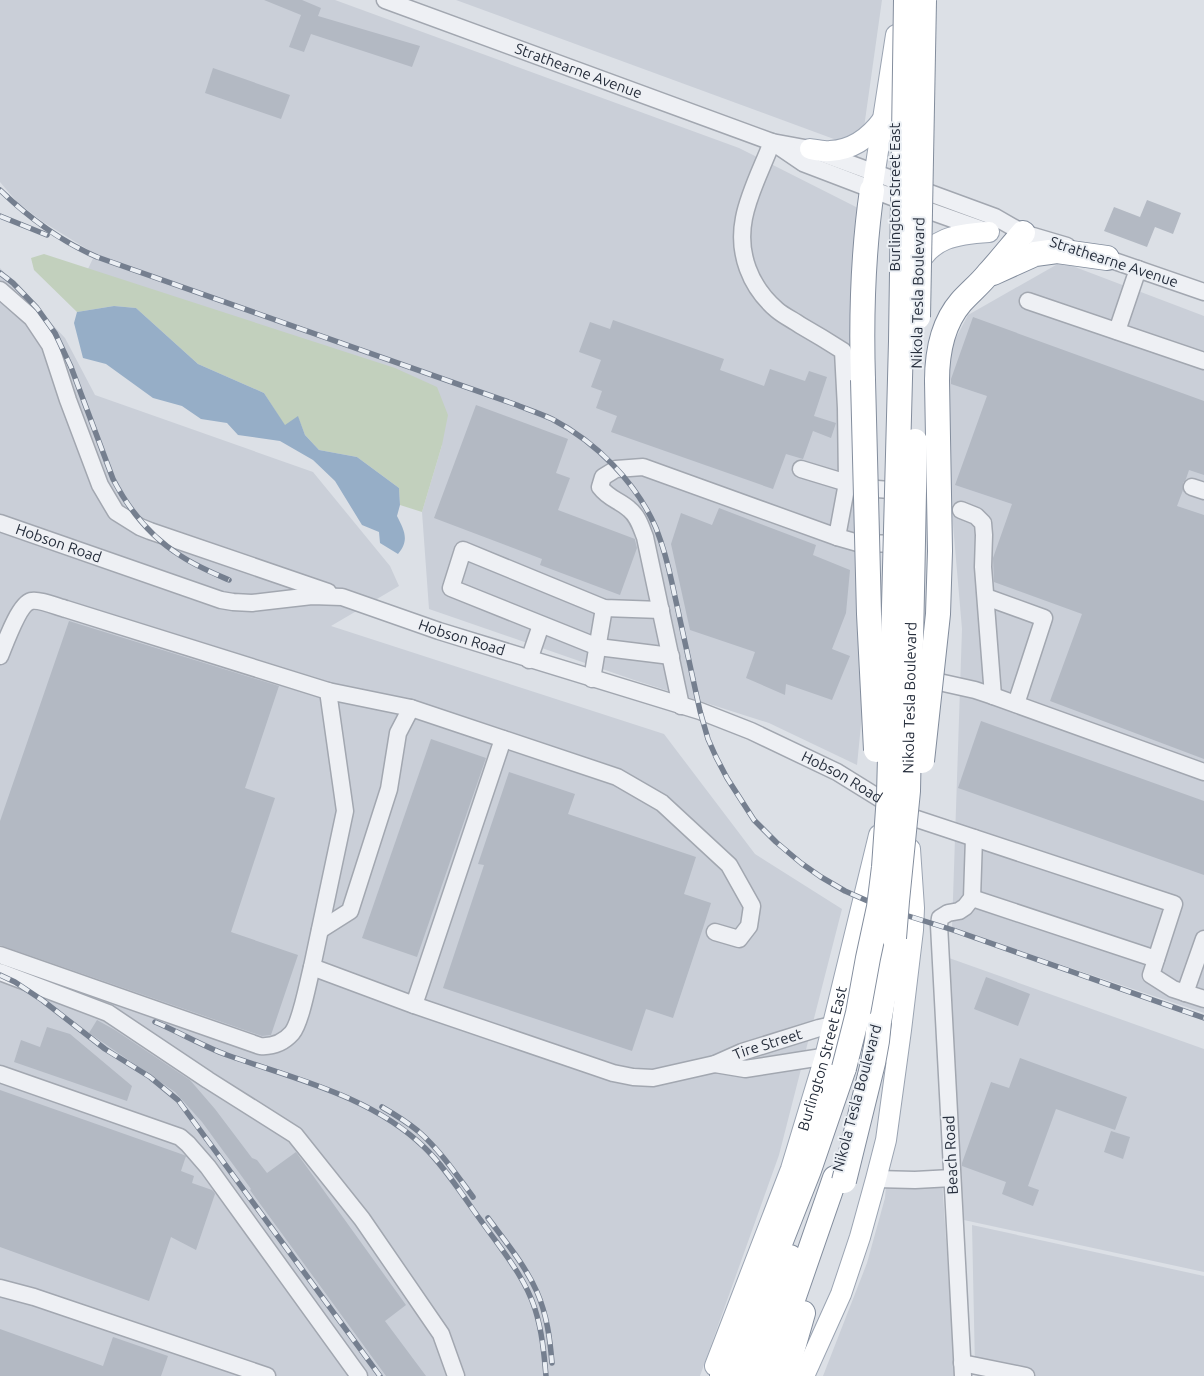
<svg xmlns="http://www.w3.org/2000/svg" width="1204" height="1376" font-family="Ubuntu,sans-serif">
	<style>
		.built { fill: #cacfd8 }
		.green { fill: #c2d0bd }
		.water { fill: #96aec7 }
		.building { fill: #b3b9c3 }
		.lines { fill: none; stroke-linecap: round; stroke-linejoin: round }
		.minor-casing { stroke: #a2a7b0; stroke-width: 19 }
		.major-casing { stroke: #9ba4b2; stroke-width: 22 }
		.highway-casing { stroke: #838d9d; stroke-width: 26 }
		.minor { stroke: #eef0f4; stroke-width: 16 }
		.major { stroke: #fff; stroke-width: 20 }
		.highway { stroke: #fff; stroke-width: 24 }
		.rail-casing { stroke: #757f8f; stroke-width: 5.5 }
		.rail { stroke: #ebeff4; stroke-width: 4; stroke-dasharray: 11; stroke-linecap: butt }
		.highway-bridge-casing { stroke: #838d9d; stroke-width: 26; stroke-linecap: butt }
		.highway-bridge { stroke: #fff; stroke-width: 24 }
		.labels { text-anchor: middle; stroke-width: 4; stroke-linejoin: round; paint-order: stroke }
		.street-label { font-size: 15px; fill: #262e3c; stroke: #ebeff4 }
	</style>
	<rect width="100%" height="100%" fill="#dce0e6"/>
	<g class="built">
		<polygon points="0,0 335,0 739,148 862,210 880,534 857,765 769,723 634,680 429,609 422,512 442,445 88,269 95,254 43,222 17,202 0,182"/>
		<polygon points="456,0 882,0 861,149"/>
		<polygon points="1063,261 1075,267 1204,316 1204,1013 952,928 962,629 943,408 946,357 968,315"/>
		<polygon points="0,268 65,338 95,395 313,472 390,566 399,586 331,626 664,734 755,854 842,909 779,1155 700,1376 0,1376"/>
		<polygon points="949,958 1204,1049 1204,1272 950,1217 946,1170"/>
		<polygon points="887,1173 942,1179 955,1376 823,1376 867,1263 885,1198"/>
		<polygon points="972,1225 1204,1276 1204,1376 1005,1376 975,1368"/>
	</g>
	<polygon class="green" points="44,254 395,368 437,387 448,415 442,445 422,512 400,505 399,488 357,457 319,450 305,435 298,417 285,426 264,393 198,364 136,308 114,306 77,312 34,270 31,258"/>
	<path class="water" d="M114,306L136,308L198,364L264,393L285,425L298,416L305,435L319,450L357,457L399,488L400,505L397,516C404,530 410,540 398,554L380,543L379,532L362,525L335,481L313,460L280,441L238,435L227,423L201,419L182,406L153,398L106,364L83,358L74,323L77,312Z"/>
	<g class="building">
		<polygon points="264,0 302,0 321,8 318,16 420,46 412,67 311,34 304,52 289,47 301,15"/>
		<polygon points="213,68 290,95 281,119 205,93"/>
		<polygon points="1147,200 1181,213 1173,234 1155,227 1147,247 1104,231 1114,207 1140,217"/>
		<polygon points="973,317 1204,401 1204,475 1189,470 1186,479 1183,483 1183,490 1177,506 1204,515 1204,759 1050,701 1082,614 994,582 993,558 1012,504 955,485 987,396 951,384 951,379"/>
		<polygon points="613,320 724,359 720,370 764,386 770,369 805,381 809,371 827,377 814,416 836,423 831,438 813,431 803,459 786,454 773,489 611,432 617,416 596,408 602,391 591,387 601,360 579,352 590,322 610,329"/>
		<polygon points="476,405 568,439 556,473 570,478 558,510 635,539 635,540 637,548 620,595 540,565 542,559 434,518"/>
		<polygon points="719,508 816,545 813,555 850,570 846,613 832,649 850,656 832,700 786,684 785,695 746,678 755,652 690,630 671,544 681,513 712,525"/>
		<polygon points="69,621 279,686 245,788 275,798 231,932 298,955 271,1035 262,1036 0,945 0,821"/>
		<polygon points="981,721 1204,801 1204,875 958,788"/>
		<polygon points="431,739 486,758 417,957 362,938"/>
		<polygon points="509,772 575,794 568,814 696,857 684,894 711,903 703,928 673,1018 646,1009 632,1051 443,988 484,865 478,864"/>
		<polygon points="986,977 1030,994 1018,1026 974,1009"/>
		<polygon points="97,1020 115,1030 190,1080 215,1109 252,1158 257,1160 267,1173 296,1152 406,1305 385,1321 426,1376 386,1376 250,1190 251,1189 202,1122 175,1092 89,1033"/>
		<polygon points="47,1027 70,1034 132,1086 127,1101 14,1062 21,1040 40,1047"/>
		<polygon points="1020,1058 1127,1097 1115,1130 1056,1109 1028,1186 1039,1190 1033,1206 1002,1194 1006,1182 962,1166 962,1163 991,1082 1009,1088"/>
		<polygon points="0,1090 184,1155 186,1156 181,1171 194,1176 192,1183 212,1190 214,1192 215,1194 196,1250 171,1237 149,1301 0,1247"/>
		<polygon points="1111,1131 1130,1137 1123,1159 1104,1152"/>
		<polygon points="0,1329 103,1366 113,1337 168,1356 161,1376 0,1376"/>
	</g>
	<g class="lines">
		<defs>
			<g id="minor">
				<path id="s1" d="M385,0L772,142L810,149L995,217L1023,233L1067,246"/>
				<polyline points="778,146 803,163 913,205 986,231"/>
				<polyline points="1097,255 1204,292"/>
				<polyline points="0,290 32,318 50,345 68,400 100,485 116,512 140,527 150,531 328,592"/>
				<polyline points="1028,301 1204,361"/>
				<polyline points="1117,331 1138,269"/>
				<polyline points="801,469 847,483 877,489 903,491"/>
				<polyline points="1192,487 1204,491"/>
				<polyline points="961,510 976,516 983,523 984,535 983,567 993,696"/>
				<path id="s2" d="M0,523L221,600L233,602L252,603L312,596L342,597L439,631L700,711L751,731L837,772L908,816L1174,904L1151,975L1173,989L1204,999"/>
				<polyline points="837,537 858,543 903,544"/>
				<polyline points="986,597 1044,618 1016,704"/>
				<polyline points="661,610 604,608 463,550 451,588 598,647 671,656"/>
				<path id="s3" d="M0,656C5,644 19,604 31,601C39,599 58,607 66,609L328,691L345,811L312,967L414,1005L613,1073L633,1077L653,1078L715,1064L742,1052L819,1028L832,1025L842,1027"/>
				<polyline points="529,660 541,625"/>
				<polyline points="921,678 975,690 993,696 1204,772"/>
				<polyline points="592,679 604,608"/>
				<polyline points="328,691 411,708"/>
				<path d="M681,706L645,537C641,527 638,516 629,509C619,500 609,499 600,487L603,477L616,469L643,467L837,537L847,483L846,408L843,351C829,342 814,333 800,325C793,320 784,316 777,310C750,287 737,253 744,218C749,192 763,166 772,142"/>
				<polyline points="972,898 1156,959"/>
				<polyline points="320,930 350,911 389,789 398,733 411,708 617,777 662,803 729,865 752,906 749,926 739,939 715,932"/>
				<path d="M0,955L260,1046C273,1047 284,1042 292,1033C301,1022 308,982 312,967"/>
				<polyline points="0,972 108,1013 208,1080 295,1135 362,1219 441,1334 456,1376"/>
				<polyline points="1185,993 1204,939"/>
				<polyline points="414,1005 503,739"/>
				<polyline points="715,1064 745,1069 841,1054 860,1053 884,1055"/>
				<polyline points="0,1074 180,1137 188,1144 208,1167 359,1376"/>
				<polyline points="876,1179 915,1180 952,1178"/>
				<polyline points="0,1288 34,1297 267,1376"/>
				<polyline points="962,1363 1026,1376"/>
				<polyline points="963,1376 939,925 940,918 948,913 959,911 965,907 972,898 974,838"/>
			</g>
			<g id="major">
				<path d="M810,149C816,150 824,152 830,151C853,150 870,137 883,119"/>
				<polyline points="872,190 896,35"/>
				<path d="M916,270C929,237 958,234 989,232"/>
				<path id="s4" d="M715,1366L791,1169L825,1057L879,835"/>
				<polyline points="804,1376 841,1294 860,1237 876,1179 886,1140 901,1030 913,930 914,908 910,849"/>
			</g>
			<g id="highway">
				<polyline points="993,273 1035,254 1057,251 1107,258"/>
				<path d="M863,380C861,316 863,252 872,190"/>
				<path d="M937,381C937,353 942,324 961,302C970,292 980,284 988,274C1000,261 1011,247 1023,233"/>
				<polyline points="879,1022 894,938"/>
				<polyline points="722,1376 777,1251 809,1170 844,1068"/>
				<polyline points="746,1376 768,1320 790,1257"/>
				<polyline points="765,1376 791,1305 835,1178"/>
				<polyline points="785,1376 803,1313"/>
			</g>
		</defs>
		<use href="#minor" class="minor-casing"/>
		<use href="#major" class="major-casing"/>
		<use href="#highway" class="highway-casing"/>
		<use href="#minor" class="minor"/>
		<use href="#major" class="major"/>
		<use href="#highway" class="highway"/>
		<defs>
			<g id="rail">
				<path d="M0,190C29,218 60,241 97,257L517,405C529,410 541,414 552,419C596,442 636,482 656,528C663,546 668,564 672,583L700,711L708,739L716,757L727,778L754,820L776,842L801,863L821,877L845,891L886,909L953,930L1204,1018"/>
				<polyline points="0,216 47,235"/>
				<path d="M0,273L13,283L37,308L55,333L71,367L113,479C129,510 152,538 181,556C196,566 213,573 229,580"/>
				<polyline points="0,975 15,982 42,1000 105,1049 150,1077 178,1100 380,1376"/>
				<path d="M155,1022C179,1032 203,1046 227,1055C295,1079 371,1096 424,1147C446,1168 464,1198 482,1222C501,1249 525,1277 535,1309C542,1331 544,1353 546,1376"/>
				<path d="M382,1107C394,1114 407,1122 418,1131C440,1150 456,1174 473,1197"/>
				<path d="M488,1218C505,1241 525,1265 537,1292C547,1315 550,1339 552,1363"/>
			</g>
		</defs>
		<use href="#rail" class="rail-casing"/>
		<use href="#rail" class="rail"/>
		<defs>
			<g id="highway-bridge">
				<polyline points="918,317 924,0"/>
				<polyline points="863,380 869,614 876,750"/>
				<polyline points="922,761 938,614 940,551 937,381"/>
				<path id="s5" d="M894,938L897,901L908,791L915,441"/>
				<polyline points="844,1068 858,1013 868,958 879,907 884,867 889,795 901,341 906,0"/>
				<polyline points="844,1181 873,1063 877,1041 879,1022"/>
			</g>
		</defs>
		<use href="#highway-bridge" class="highway-bridge-casing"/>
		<use href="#highway-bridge" class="highway-bridge"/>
	</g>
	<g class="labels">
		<g class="street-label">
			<text dy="5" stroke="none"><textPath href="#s1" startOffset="206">Strathearne Avenue</textPath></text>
			<text transform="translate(895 197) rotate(-90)" y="5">Burlington Street East</text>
			<text transform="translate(1114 262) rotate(18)" y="5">Strathearne Avenue</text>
			<text transform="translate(918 293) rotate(-89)" y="5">Nikola Tesla Boulevard</text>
			<text dy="5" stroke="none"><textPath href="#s2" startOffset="62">Hobson Road</textPath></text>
			<text dy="5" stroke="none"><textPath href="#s2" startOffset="482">Hobson Road</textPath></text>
			<text dy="5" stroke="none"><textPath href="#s5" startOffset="241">Nikola Tesla Boulevard</textPath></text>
			<text dy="5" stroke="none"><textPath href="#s2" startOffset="888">Hobson Road</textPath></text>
			<text dy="5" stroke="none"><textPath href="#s3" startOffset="1135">Tire Street</textPath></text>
			<text dy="5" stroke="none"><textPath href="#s4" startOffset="326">Burlington Street East</textPath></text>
			<text transform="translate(857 1098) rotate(-75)" y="5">Nikola Tesla Boulevard</text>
			<text transform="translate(951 1155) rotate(-93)" y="5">Beach Road</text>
		</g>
	</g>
</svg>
